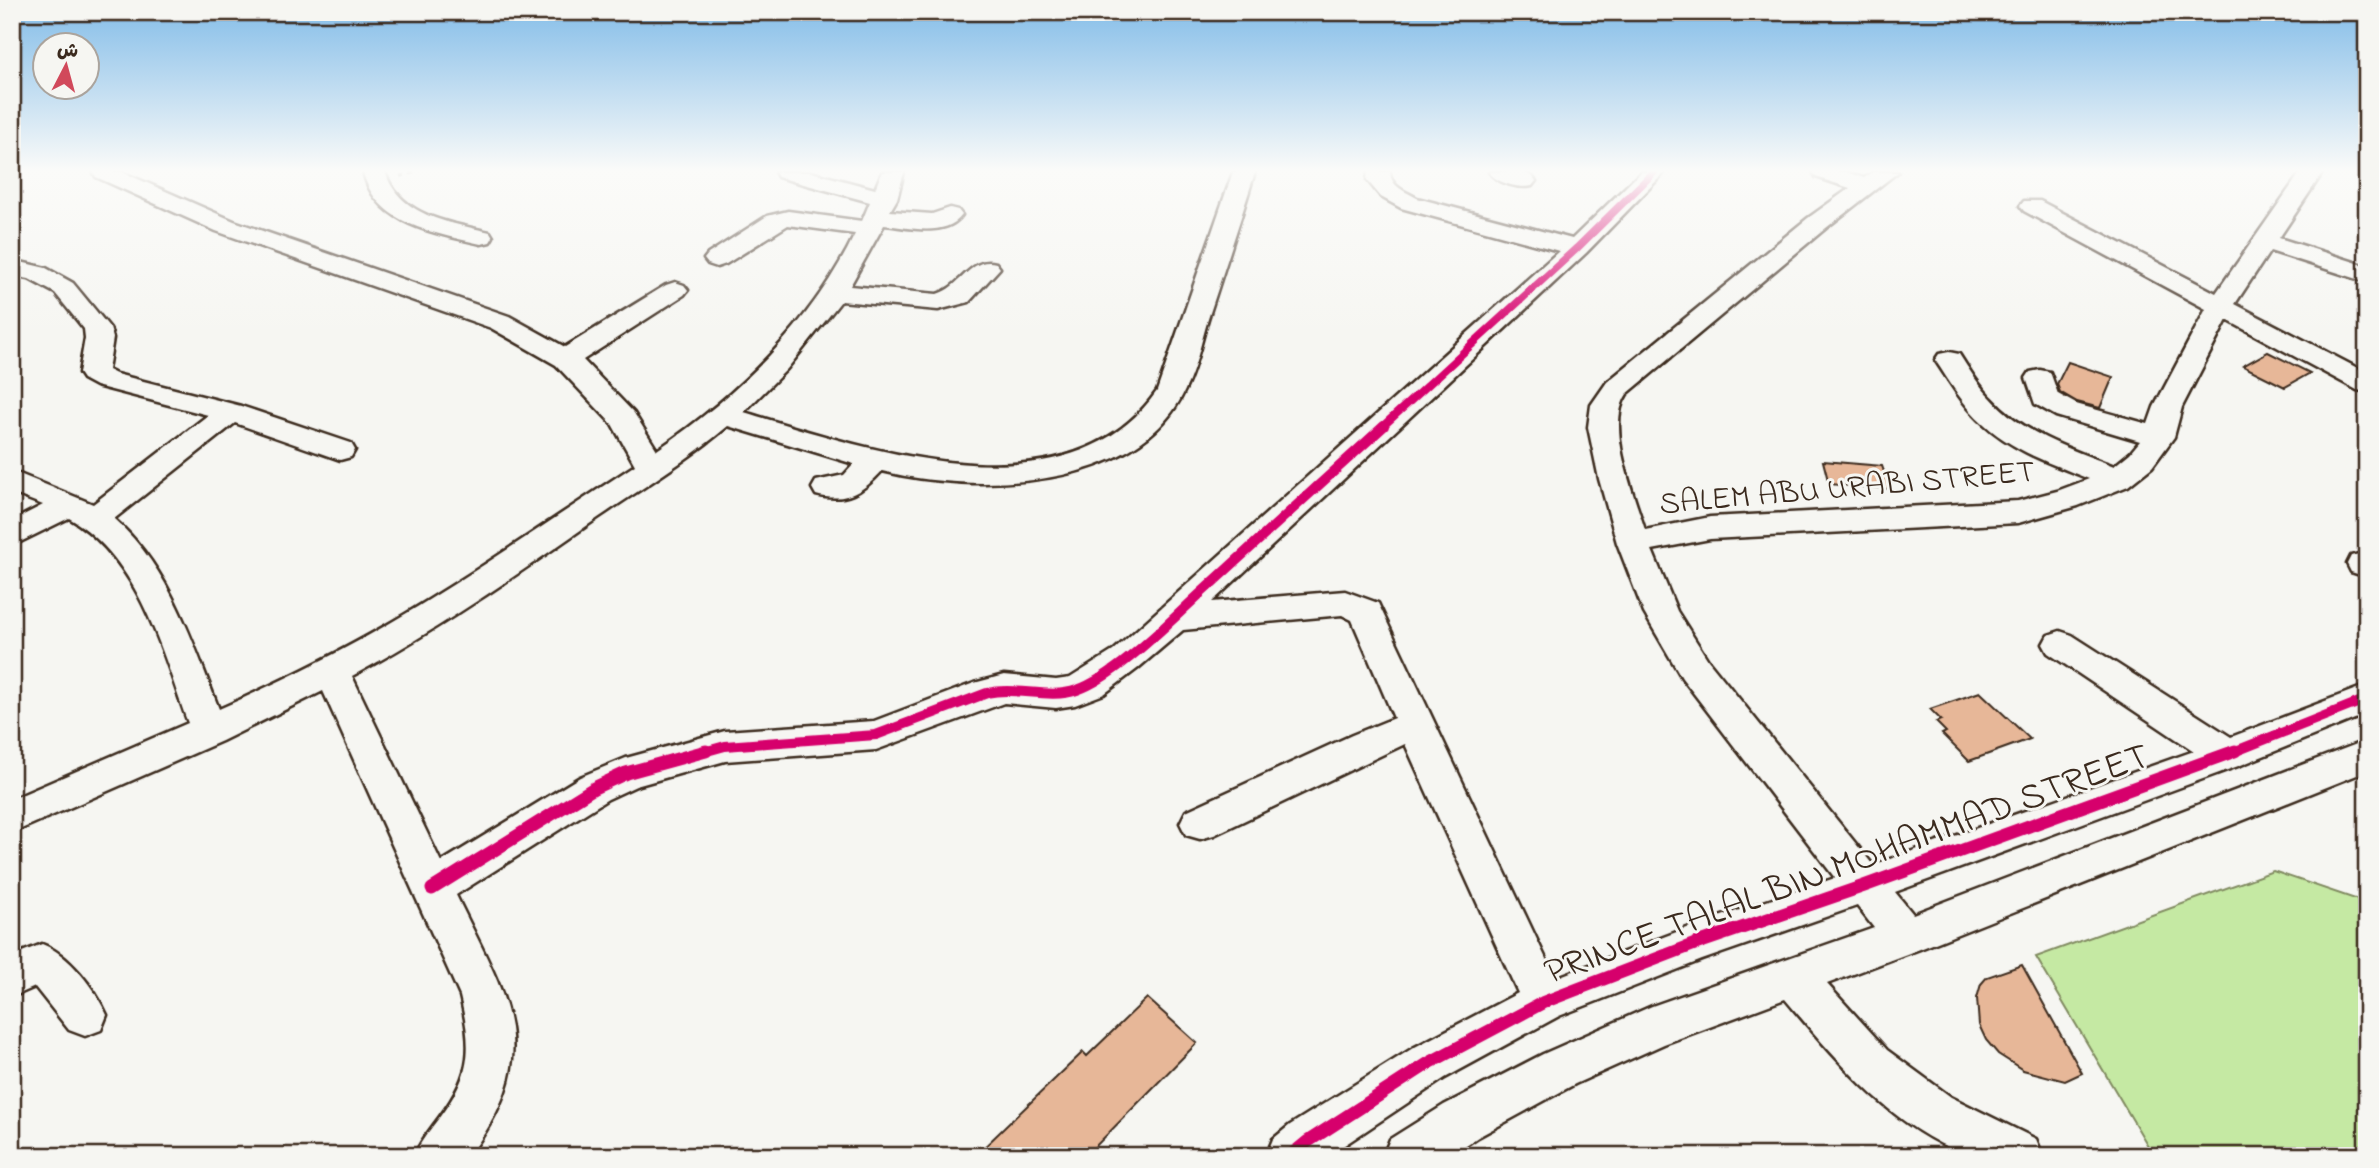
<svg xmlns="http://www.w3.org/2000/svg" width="2379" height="1168" font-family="'Indie Flower','Playpen Sans Arabic',sans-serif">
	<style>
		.green { fill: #c5e9a3; stroke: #808a60; stroke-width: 2 }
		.building { fill: #e7b798; stroke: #3b2a1e; stroke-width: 2 }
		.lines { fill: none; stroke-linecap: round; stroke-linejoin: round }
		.minor-casing { stroke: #3b2a1e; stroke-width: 5 }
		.path { stroke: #3b2a1e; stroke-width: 3.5; stroke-dasharray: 5 4.5; stroke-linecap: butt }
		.minor { fill: #f6f6f2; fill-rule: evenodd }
		.cycleway-far2-casing { stroke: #f6f6f2; stroke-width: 11 }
		.cycleway-far1-casing { stroke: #f6f6f2; stroke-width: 15 }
		.cycleway-casing { stroke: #f6f6f2; stroke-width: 18 }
		.cycleway-far2 { stroke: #d6006c; stroke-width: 8 }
		.cycleway-far1 { stroke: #d6006c; stroke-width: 10 }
		.cycleway { stroke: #d6006c; stroke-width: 13 }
		.labels { text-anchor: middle; stroke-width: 6; stroke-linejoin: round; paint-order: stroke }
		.street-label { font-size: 32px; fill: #3b2a1e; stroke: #f6f6f2 }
		.near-street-label { font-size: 38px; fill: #3b2a1e; stroke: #f6f6f2 }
	</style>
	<rect width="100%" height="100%" fill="#f6f6f2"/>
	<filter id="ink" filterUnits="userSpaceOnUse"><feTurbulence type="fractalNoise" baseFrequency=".0143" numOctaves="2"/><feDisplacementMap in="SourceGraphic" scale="14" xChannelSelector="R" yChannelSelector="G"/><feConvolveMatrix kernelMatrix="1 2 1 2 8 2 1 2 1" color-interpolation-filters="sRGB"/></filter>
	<g filter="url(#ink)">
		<polygon class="green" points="2273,871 2367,903 2367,1156 2154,1156 2036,957"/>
		<g class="building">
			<polygon points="2268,352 2310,373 2285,387 2243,366"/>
			<polygon points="2068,362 2113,377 2100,408 2077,402 2060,392 2057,384"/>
			<polygon points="1823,461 1882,466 1890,489 1829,484"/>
			<polygon points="1980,692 2030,739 1969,761 1942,734 1946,732 1936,722 1941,720 1930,709"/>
			<polygon points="2022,965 2082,1073 2065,1081 2023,1070 1998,1054 1986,1040 1979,1025 1977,998 1981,984 1987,977"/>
			<polygon points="1147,998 1197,1043 1086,1156 975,1156 1083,1052 1087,1056"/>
		</g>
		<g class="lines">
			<defs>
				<g id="minor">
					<path d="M93,172H122L234,221L509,316L565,347L666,285L675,282L684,285L688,290L684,295L583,360L634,413L657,450C737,396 813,322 855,234L788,225L726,264L717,267L708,264L704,259L708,254L767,216L788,211L862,221L870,202L778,177L775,172H811L875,189L882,172H904L897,199L890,211L932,214L950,208L958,210L962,215C946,238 907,227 884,225L850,286L937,294C962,287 970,256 996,263L1000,268L969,302L938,310L841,301L787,369L744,412C863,448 1068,520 1157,391L1233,172H1255C1240,221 1224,270 1208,319C1201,342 1196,368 1185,390C1138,492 974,494 882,471C863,492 846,503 816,495L812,488L816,481L844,475L854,464L728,426C688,460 642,488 598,518C518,574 438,630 352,676L441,862L580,777L626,758L725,731L874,721L974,683L1004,675L1056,680L1070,678L1113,651L1559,251L1401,208L1381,197L1367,180L1368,172H1390C1391,187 1405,191 1417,198L1572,239L1641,172H1665L1586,253L1212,602L1345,591L1378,603L1555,978L1695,925L1835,878L1682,678L1644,613L1617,543L1599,479L1588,427L1591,405L1607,382L1808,218L1850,188L1816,177L1813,172H1846L1864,178L1873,172H1898L1826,228L1627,394C1605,426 1634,494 1645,530L1710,517L2018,501L2057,491L2089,479C2052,464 2013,451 1984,424C1964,407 1950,382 1935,360L1939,354L1949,352L1959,354C1969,369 1978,385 1991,398C2023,434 2070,449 2114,466L2130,453L2140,441L2056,416L2035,404L2026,378L2030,372L2040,370L2050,372L2058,394L2076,404L2148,424L2154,407L2206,309L2024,211L2020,206L2024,201H2040L2216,293L2301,172H2323L2279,238L2367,266V282L2270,251L2235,304L2367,373V392L2357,390L2227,320L2182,407L2174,437L2152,467L2128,486L2078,506L2018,523L1710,539L1652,550L1677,611L1708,660L1873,865L2194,751L2048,653L2043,644L2048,635L2060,631L2072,635L2231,737L2367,685V714L2241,765L1895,892L1913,914L2367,740V771L1920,949L1827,984L1887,1050L1951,1097L2036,1139L2043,1156C2025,1156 1982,1160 1967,1155C1890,1127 1836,1059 1785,999L1664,1044L1575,1084L1478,1137L1450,1156H1383L1390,1139L1444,1105L1543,1054L1652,1006L1874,928L1857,906L1702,960L1559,1016L1445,1078L1328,1156H1266L1273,1139L1290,1125L1413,1048L1518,993L1405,744L1214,835L1200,839L1186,835L1180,823L1186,811L1352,735L1394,718L1352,620L1342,615L1183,630L1137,669L1104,694L1075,705L1056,708L1004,703L876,750L725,761L636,786L608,799L456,895C506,999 547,1050 469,1156H414C421,1140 431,1129 441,1115C473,1072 472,1046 460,996L323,691L222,741L12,833V799L188,723C162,652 140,559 69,518L12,546V521L43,505L12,493V471L93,504L208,415L96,386L83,379L79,373L85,338L84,329L55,293L29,279L12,276V260L46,268L73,283L110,328L113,338L108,370L116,374L241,406L351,443L355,450L351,457L340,460L235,423L114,519C170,568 193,643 219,709C275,684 331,657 385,626C471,576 552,519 635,465L612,424L556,365L491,328L216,231L96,177Z"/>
					<path d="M363,172H385C401,217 448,222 490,232L493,237L490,242L481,244C435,233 376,225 363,172Z"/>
					<path d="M1489,172C1504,172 1526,167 1536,181L1532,186C1520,189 1496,183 1489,172Z"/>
					<polygon points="2363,553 2367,554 2367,577 2351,572 2347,564 2351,556"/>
					<path d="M42,944C69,954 95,989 107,1015L101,1030L85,1036L69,1030L35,987L12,997V956Z"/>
				</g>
			</defs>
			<use href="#minor" class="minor-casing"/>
			<polyline class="path" points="400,176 416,172"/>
			<use href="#minor" class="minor"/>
			<defs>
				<polyline id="cycleway-far2" points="1382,427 1577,248 1654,172"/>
				<g id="cycleway-far1">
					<path d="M700,753L725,746L876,735L987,693C1017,686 1048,700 1077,690C1117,676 1170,621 1202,592C1263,536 1323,481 1384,426"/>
					<polyline points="2231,753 2367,699"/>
				</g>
				<g id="cycleway">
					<polyline points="432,889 594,788 626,773 706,751"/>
					<polyline points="1290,1156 1307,1142 1429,1063 1544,1002 1695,944 1864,886 2235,751"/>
				</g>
			</defs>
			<use href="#cycleway-far2" class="cycleway-far2-casing"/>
			<use href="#cycleway-far1" class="cycleway-far1-casing"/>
			<use href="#cycleway" class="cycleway-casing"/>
			<use href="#cycleway-far2" class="cycleway-far2"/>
			<use href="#cycleway-far1" class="cycleway-far1"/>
			<use href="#cycleway" class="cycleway"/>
		</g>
	</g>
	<linearGradient id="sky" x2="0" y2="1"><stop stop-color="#82bce8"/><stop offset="0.51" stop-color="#fbfbf9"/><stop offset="1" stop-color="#fbfbf9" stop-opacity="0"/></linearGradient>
	<rect width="2379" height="335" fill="url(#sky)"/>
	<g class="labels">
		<g class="street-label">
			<text transform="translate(1847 486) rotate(-5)" y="11">SALEM ABU URABI STREET</text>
		</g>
		<g class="near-street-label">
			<text transform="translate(1846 862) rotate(-20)" y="13">PRINCE TALAL BIN MOHAMMAD STREET</text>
		</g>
	</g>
	<rect width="2379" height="1168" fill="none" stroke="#f6f6f2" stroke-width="42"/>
	<rect x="21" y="21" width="2337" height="1126" fill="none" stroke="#3b2a1e" stroke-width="2.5" filter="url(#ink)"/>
	<g transform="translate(66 66) rotate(6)"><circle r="33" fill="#f6f6f2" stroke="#aba49d" stroke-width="2"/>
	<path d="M0-5L12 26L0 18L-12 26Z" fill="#d1495b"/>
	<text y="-10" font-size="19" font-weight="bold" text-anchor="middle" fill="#3b2a1e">ش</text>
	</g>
</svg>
